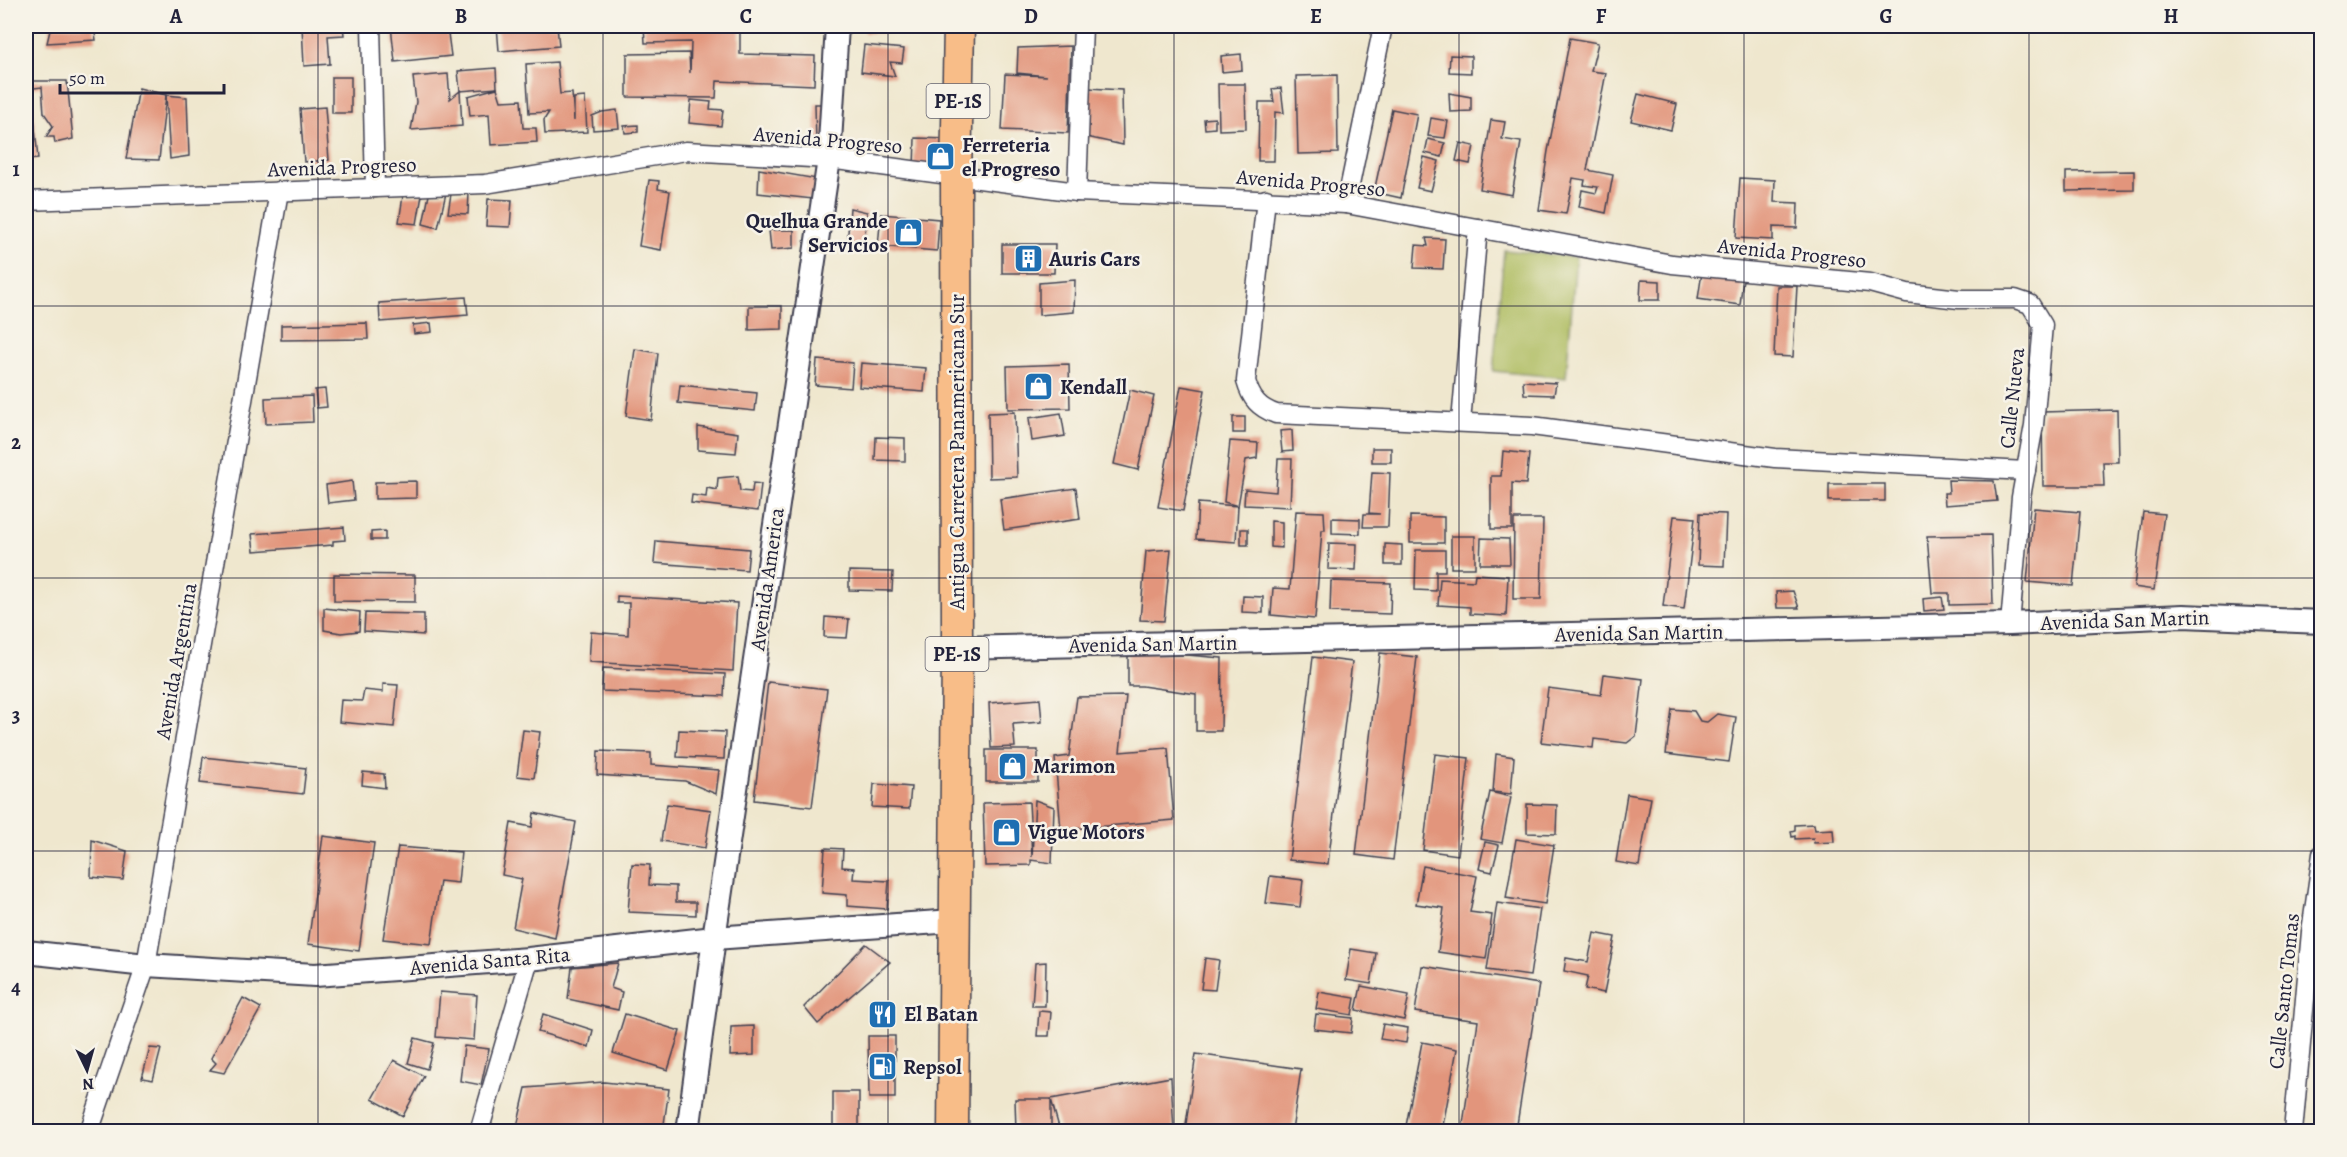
<svg xmlns="http://www.w3.org/2000/svg" width="2347" height="1157" font-family="Alegreya,serif">
	<style>
		.green { fill: #adbb5e; stroke: #686e4c; stroke-width: 1.5 }
		.building { fill: #e2957b }
		.lines { fill: none; stroke-linecap: round; stroke-linejoin: round }
		.minor-casing { stroke: #414051; stroke-width: 21 }
		.tertiary-casing { stroke: #414051; stroke-width: 26 }
		.trunk-casing { stroke: #414051; stroke-width: 33 }
		.minor { stroke: #fff; stroke-width: 18 }
		.tertiary { stroke: #fff; stroke-width: 22 }
		.trunk { stroke: #f8bd88; stroke-width: 30 }
		.grid { fill: none; stroke: #22223b; stroke-width: 1.5; stroke-opacity: 0.55 }
		.labels { text-anchor: middle; stroke-width: 5; stroke-linejoin: round; paint-order: stroke }
		.shield { fill: #f7f3e8; stroke: #62616f; stroke-width: 1.5 }
		.shield-label { font-size: 20px; font-weight: bold; fill: #22223b }
		.street-label { font-size: 21px; fill: #22223b; stroke: #f7f3e8 }
		.poi-label { font-size: 21px; font-weight: bold; fill: #22223b; stroke: #f7f3e8; text-anchor: start }
		.neatline { fill: none; stroke: #22223b; stroke-width: 2 }
		.grid-label { font-size: 20px; text-anchor: middle; font-weight: bold; fill: #22223b }
	</style>
	<rect width="100%" height="100%" fill="#f7f3e8"/>
	<filter id="ink" filterUnits="userSpaceOnUse"><feTurbulence type="fractalNoise" baseFrequency=".0167" numOctaves="2"/><feDisplacementMap in="SourceGraphic" scale="12" xChannelSelector="R" yChannelSelector="G"/><feConvolveMatrix kernelMatrix="1 2 1 2 8 2 1 2 1" color-interpolation-filters="sRGB"/></filter>
	<filter id="wash" filterUnits="userSpaceOnUse"><feTurbulence type="fractalNoise" baseFrequency=".008" numOctaves="4" result="noise"/><feDisplacementMap in="SourceGraphic" scale="24" xChannelSelector="R" yChannelSelector="G"/><feGaussianBlur stdDeviation="1.35" result="paint"/><feColorMatrix in="noise" values="0 0 0 0 0 0 0 0 0 0 0 0 0 0 0 0 0 1.4 0 .05"/><feComposite in="paint" operator="in"/></filter>
	<g filter="url(#wash)">
		<rect width="100%" height="100%" fill="#efe7ce"/>
		<polygon class="green" points="1504,250 1576,257 1566,378 1493,371"/>
		<g id="blocks">
			<g class="building">
				<polygon points="51,26 94,26 96,40 47,43"/>
				<polygon points="302,26 343,26 344,35 328,36 330,64 304,66"/>
				<polygon points="391,26 447,26 451,56 395,62"/>
				<polygon points="497,26 557,26 559,46 499,51"/>
				<polygon points="644,26 740,26 740,54 815,56 814,85 717,81 716,98 627,97 627,54 689,53 690,73 691,42 645,43"/>
				<polygon points="864,26 922,26 926,32 864,33"/>
				<polygon points="1570,38 1598,43 1591,71 1606,73 1587,170 1613,175 1606,213 1579,207 1582,190 1596,193 1598,187 1584,185 1585,180 1573,178 1566,214 1539,210 1548,151"/>
				<polygon points="864,45 904,49 902,63 890,62 895,76 861,72"/>
				<polygon points="1071,46 1068,133 1002,130 1005,74 1047,76 1017,73 1018,48"/>
				<polygon points="1241,54 1242,70 1222,72 1221,56"/>
				<polygon points="1450,55 1471,56 1471,73 1449,72"/>
				<polygon points="557,62 560,94 572,93 574,121 574,98 585,97 587,132 545,134 544,120 549,112 529,113 526,64"/>
				<polygon points="496,68 497,88 460,91 458,71"/>
				<polygon points="448,74 450,99 460,91 462,126 411,130 416,102 413,77"/>
				<polygon points="1337,75 1338,153 1298,154 1296,76"/>
				<rect x="332" y="77" width="19" height="36"/>
				<polygon points="26,81 67,81 73,139 55,143 54,137 46,137 53,126 44,113 42,87 26,89"/>
				<polygon points="1218,84 1245,84 1246,129 1219,130"/>
				<polygon points="139,88 166,95 159,160 126,159"/>
				<polygon points="497,88 501,101 521,100 523,128 536,128 537,142 491,145 489,114 470,116 468,96"/>
				<polygon points="1088,88 1122,90 1123,145 1086,137"/>
				<polygon points="1281,88 1284,113 1275,112 1274,161 1258,161 1259,102 1274,102 1272,89"/>
				<polygon points="1449,93 1471,97 1471,111 1450,112"/>
				<polygon points="1638,94 1677,104 1671,130 1631,121"/>
				<polygon points="166,95 187,97 189,156 170,159"/>
				<polygon points="26,97 32,97 38,159 26,160"/>
				<polygon points="691,100 711,102 710,109 723,110 721,126 689,123"/>
				<polygon points="815,104 829,104 827,145 816,145"/>
				<polygon points="325,107 329,160 304,162 300,109"/>
				<polygon points="1392,109 1417,114 1401,198 1374,192"/>
				<polygon points="617,110 619,128 593,130 592,116 602,112"/>
				<polygon points="1215,118 1215,128 1205,129 1204,119"/>
				<polygon points="1431,118 1448,121 1445,138 1428,136"/>
				<polygon points="1491,120 1505,122 1502,139 1521,142 1512,195 1480,189"/>
				<polygon points="638,125 638,132 625,133 624,126"/>
				<polygon points="915,138 950,139 950,168 914,168"/>
				<polygon points="1428,139 1445,143 1442,157 1425,153"/>
				<polygon points="1460,143 1474,146 1470,164 1456,161"/>
				<polygon points="1424,157 1439,161 1431,191 1417,188"/>
				<polygon points="759,169 817,179 813,199 758,193"/>
				<polygon points="2134,171 2134,190 2066,191 2066,172"/>
				<polygon points="1740,178 1775,180 1774,202 1798,203 1797,228 1773,227 1773,240 1736,238"/>
				<polygon points="649,180 659,181 658,189 670,191 661,250 639,246"/>
				<polygon points="446,193 438,228 423,224 429,195"/>
				<polygon points="469,193 468,214 448,213 451,194"/>
				<polygon points="422,195 417,224 399,222 403,196"/>
				<polygon points="488,199 512,200 510,227 486,226"/>
				<polygon points="850,208 867,212 864,247 847,246"/>
				<polygon points="881,214 939,219 937,251 878,246"/>
				<polygon points="769,230 794,230 794,248 771,250"/>
				<polygon points="1426,238 1445,239 1443,269 1414,268 1416,245 1428,246"/>
				<polygon points="1002,244 1055,244 1054,273 1002,273"/>
				<polygon points="1702,272 1743,278 1740,305 1698,299"/>
				<polygon points="1075,280 1074,312 1039,315 1039,283"/>
				<polygon points="1641,280 1660,281 1660,300 1640,300"/>
				<polygon points="1777,286 1797,286 1793,357 1774,356"/>
				<polygon points="466,297 468,315 380,322 379,303"/>
				<polygon points="749,306 782,306 782,329 749,330"/>
				<polygon points="367,323 368,339 281,340 281,325"/>
				<polygon points="431,323 432,332 414,334 413,325"/>
				<polygon points="635,349 658,353 651,420 626,416"/>
				<polygon points="817,360 853,363 851,388 815,385"/>
				<polygon points="861,363 926,368 924,392 859,387"/>
				<polygon points="1069,364 1070,408 1008,409 1007,366"/>
				<polygon points="1523,381 1556,383 1554,395 1524,394"/>
				<polygon points="680,385 757,393 755,411 678,403"/>
				<polygon points="1181,386 1205,390 1183,511 1158,507"/>
				<polygon points="325,389 327,407 317,408 315,390"/>
				<polygon points="1130,390 1154,396 1138,470 1114,464"/>
				<polygon points="312,396 313,422 266,424 265,398"/>
				<polygon points="2117,410 2118,462 2103,462 2104,486 2043,486 2042,412"/>
				<polygon points="1015,412 1017,477 989,478 988,413"/>
				<polygon points="1061,413 1065,436 1032,441 1029,418"/>
				<rect x="1233" y="417" width="12" height="16"/>
				<polygon points="698,427 738,433 736,453 698,450"/>
				<polygon points="1292,430 1293,451 1282,452 1280,431"/>
				<polygon points="876,437 905,438 905,461 875,460"/>
				<polygon points="1230,441 1258,443 1257,458 1246,460 1238,506 1224,502"/>
				<rect x="1372" y="448" width="19" height="14"/>
				<polygon points="1503,451 1529,454 1526,484 1512,483 1512,529 1491,529 1491,476 1501,476"/>
				<polygon points="1278,459 1292,459 1290,507 1244,505 1245,489 1276,492"/>
				<polygon points="1372,472 1390,473 1388,527 1363,527 1364,514 1380,514 1369,513"/>
				<polygon points="738,476 740,491 752,492 753,483 761,484 758,511 691,503 692,495 706,497 707,488 717,490 718,478"/>
				<polygon points="1948,480 1994,481 1997,501 1945,505 1944,493 1949,493"/>
				<polygon points="352,481 354,500 328,503 326,485"/>
				<polygon points="416,481 416,498 375,499 375,482"/>
				<rect x="1829" y="484" width="56" height="17"/>
				<polygon points="1076,488 1080,519 1004,530 1000,499"/>
				<polygon points="1198,503 1238,506 1236,542 1196,539"/>
				<polygon points="2034,508 2080,512 2073,586 2027,582"/>
				<polygon points="1296,511 1324,512 1325,530 1322,530 1315,619 1271,615 1273,588 1290,589"/>
				<polygon points="2143,512 2164,514 2154,590 2134,587"/>
				<polygon points="1700,513 1726,514 1724,566 1698,565"/>
				<polygon points="1410,516 1444,517 1444,543 1410,543"/>
				<polygon points="1674,516 1695,518 1684,609 1663,606"/>
				<polygon points="1332,518 1360,519 1360,534 1332,533"/>
				<polygon points="1514,519 1543,519 1541,599 1513,599"/>
				<polygon points="1271,521 1282,522 1282,548 1271,547"/>
				<polygon points="344,527 345,540 333,541 333,545 254,551 252,534"/>
				<rect x="1241" y="529" width="7" height="16"/>
				<polygon points="385,531 385,540 371,540 371,532"/>
				<polygon points="1991,535 1993,604 1949,605 1949,593 1932,593 1927,536"/>
				<rect x="1451" y="536" width="24" height="32"/>
				<polygon points="1481,538 1509,539 1510,564 1480,564"/>
				<polygon points="656,541 749,549 747,570 654,563"/>
				<polygon points="1329,543 1357,544 1356,570 1328,569"/>
				<polygon points="1385,544 1402,545 1402,565 1385,565"/>
				<polygon points="1171,549 1164,621 1140,620 1146,551"/>
				<polygon points="1416,550 1445,550 1445,571 1436,571 1436,591 1415,590"/>
				<polygon points="849,571 893,572 892,591 849,590"/>
				<polygon points="334,574 415,575 415,602 334,601"/>
				<polygon points="1475,574 1508,576 1506,616 1470,614 1470,607 1438,605 1440,579 1474,581"/>
				<polygon points="1331,581 1391,583 1390,614 1330,612"/>
				<polygon points="1793,591 1799,608 1777,608 1776,592"/>
				<polygon points="617,596 737,603 733,671 589,662 591,632 628,635 629,603 617,603"/>
				<polygon points="1243,596 1263,597 1263,613 1242,612"/>
				<polygon points="1942,597 1944,609 1924,611 1923,599"/>
				<polygon points="324,608 360,612 359,631 341,633 324,630"/>
				<polygon points="365,613 424,614 424,635 364,631"/>
				<polygon points="825,617 849,619 847,638 824,637"/>
				<polygon points="1128,650 1222,658 1221,731 1196,731 1196,694 1142,686 1128,686"/>
				<polygon points="1380,653 1417,657 1393,860 1356,855"/>
				<polygon points="1313,657 1352,662 1328,864 1289,860"/>
				<polygon points="603,668 725,674 724,696 602,691"/>
				<polygon points="1604,674 1643,679 1636,736 1627,743 1594,739 1593,748 1541,742 1548,688 1601,695"/>
				<polygon points="768,682 827,689 812,807 754,800"/>
				<polygon points="383,684 398,685 394,727 339,722 341,700 362,701 364,690 383,692"/>
				<polygon points="1126,696 1120,752 1168,748 1174,820 1061,830 1055,758 1069,756 1077,697"/>
				<polygon points="1040,699 1042,722 1013,724 1015,747 991,748 989,703"/>
				<polygon points="1672,709 1694,711 1700,721 1707,722 1717,714 1736,717 1729,762 1666,754"/>
				<polygon points="523,730 540,732 534,778 517,776"/>
				<polygon points="679,730 725,732 724,759 677,757"/>
				<rect x="986" y="750" width="52" height="32"/>
				<polygon points="598,751 651,753 651,765 719,770 716,794 685,781 597,775"/>
				<polygon points="1435,754 1469,758 1458,855 1423,850"/>
				<polygon points="1496,754 1514,757 1511,794 1493,792"/>
				<polygon points="203,757 306,768 303,794 200,783"/>
				<polygon points="363,772 384,774 385,788 362,785"/>
				<polygon points="874,784 911,787 909,809 872,807"/>
				<polygon points="1490,792 1511,797 1502,843 1480,839"/>
				<polygon points="1627,794 1651,798 1639,866 1616,862"/>
				<polygon points="1035,800 1054,807 1052,863 1031,860 1031,865 985,866 983,803 1029,802 1032,857"/>
				<polygon points="667,804 711,810 705,848 661,841"/>
				<polygon points="1527,804 1557,805 1556,834 1527,833"/>
				<polygon points="534,813 576,822 555,938 513,928 522,879 502,875 511,823 532,827"/>
				<polygon points="1814,824 1815,830 1833,829 1834,842 1814,843 1813,838 1795,839 1795,836 1792,837 1791,831 1795,830 1795,825"/>
				<polygon points="323,836 374,843 359,951 308,944"/>
				<polygon points="1516,839 1554,845 1545,904 1506,898"/>
				<polygon points="92,840 127,851 123,880 91,877"/>
				<polygon points="1485,842 1499,845 1492,872 1479,869"/>
				<polygon points="398,847 461,852 458,883 440,881 431,944 383,939"/>
				<polygon points="825,848 843,849 842,867 854,868 853,879 889,881 887,909 847,906 847,895 822,893"/>
				<polygon points="632,864 650,865 649,885 676,886 676,902 696,902 696,915 628,912"/>
				<polygon points="1423,866 1477,876 1470,912 1492,915 1486,959 1438,952 1444,908 1416,904"/>
				<polygon points="1270,876 1303,880 1300,907 1266,903"/>
				<polygon points="1497,903 1540,909 1530,976 1487,970"/>
				<polygon points="1594,933 1615,937 1604,993 1585,989 1588,976 1564,971 1566,958 1588,962"/>
				<polygon points="866,944 890,962 818,1024 804,1007"/>
				<polygon points="1351,949 1376,953 1371,984 1346,980"/>
				<polygon points="1205,958 1219,960 1215,990 1201,989"/>
				<polygon points="1046,962 1045,1006 1032,1006 1035,963"/>
				<polygon points="618,963 611,988 622,992 618,1010 568,999 572,967"/>
				<polygon points="1422,966 1539,984 1516,1131 1462,1131 1478,1021 1415,1012"/>
				<polygon points="1361,986 1409,995 1404,1020 1356,1010"/>
				<polygon points="440,992 477,995 474,1040 436,1037"/>
				<polygon points="1319,992 1355,998 1352,1015 1316,1009"/>
				<polygon points="243,998 261,1008 224,1073 210,1070 216,1063 211,1058"/>
				<polygon points="1039,1011 1051,1012 1049,1036 1037,1036"/>
				<polygon points="543,1014 593,1030 589,1047 538,1032"/>
				<polygon points="625,1014 680,1031 668,1070 613,1053"/>
				<polygon points="1316,1014 1353,1018 1351,1033 1314,1029"/>
				<polygon points="1383,1024 1408,1028 1406,1043 1380,1039"/>
				<polygon points="754,1026 754,1055 730,1056 731,1027"/>
				<polygon points="868,1036 895,1036 895,1098 869,1098"/>
				<polygon points="415,1038 434,1043 427,1069 408,1063"/>
				<polygon points="1422,1042 1457,1049 1442,1131 1405,1131"/>
				<polygon points="464,1046 489,1049 481,1085 460,1081"/>
				<polygon points="150,1048 161,1049 153,1080 142,1078"/>
				<polygon points="1196,1054 1301,1069 1292,1131 1185,1131"/>
				<polygon points="394,1060 424,1076 403,1116 372,1099"/>
				<polygon points="1171,1077 1174,1131 1060,1131 1051,1099 1051,1131 1016,1131 1015,1099 1051,1099"/>
				<polygon points="604,1082 669,1089 663,1131 516,1131 526,1088"/>
				<rect x="833" y="1092" width="26" height="39"/>
			</g>
		</g>
	</g>
	<g filter="url(#ink)">
		<use href="#blocks" fill-opacity="0" stroke="#414051" stroke-width="1.5"/>
		<g class="lines">
			<defs>
				<g id="minor">
					<polyline points="371,26 375,188"/>
					<polyline points="1077,192 1083,26"/>
					<path d="M1266,199L1246,381C1251,399 1259,408 1276,414L1532,426L1775,458L2026,471"/>
					<polyline points="26,201 485,184 686,151 829,159 1077,192 1346,204 1672,264 1870,283 1907,293 1959,299 2015,299 2030,304 2043,325 2034,425 2021,497 2010,624"/>
					<polyline points="1346,204 1383,26"/>
					<polyline points="1461,422 1478,228"/>
					<polyline points="89,1132 146,965 279,191"/>
					<polyline points="479,1132 529,959"/>
					<polyline points="2293,1132 2311,932 2322,854"/>
				</g>
				<g id="tertiary">
					<polyline points="957,648 2010,624 2183,616 2322,622"/>
					<polyline points="26,952 146,965 315,975 529,959 714,938 953,921"/>
					<polyline points="688,1132 714,938 829,159 837,26"/>
				</g>
				<polyline id="trunk" points="953,1132 957,648 956,176 959,26"/>
			</defs>
			<use href="#minor" class="minor-casing"/>
			<use href="#tertiary" class="tertiary-casing"/>
			<use href="#trunk" class="trunk-casing"/>
			<use href="#minor" class="minor"/>
			<use href="#tertiary" class="tertiary"/>
			<use href="#trunk" class="trunk"/>
		</g>
	</g>
	<path class="grid" d="M318,26V1132M603,26V1132M888,26V1132M1174,26V1132M1459,26V1132M1744,26V1132M2029,26V1132M26,306H2322M26,578H2322M26,851H2322"/>
	<defs>
		<symbol id="shop-square" viewBox="-11 -11 22 22"><rect x="-9" y="-9" width="18" height="18" rx="4" fill="#1f6fb2" stroke="#f7f3e8"/><path d="M-5-2.5h2.3a2.7 3.5 0 0 1 5.4 0H5L5.5 6h-11ZM-1.5-2.5h3a1.5 2.3 0 0 0-3 0Z" fill="#fff"/></symbol>
		<symbol id="building-square" viewBox="-11 -11 22 22"><rect x="-9" y="-9" width="18" height="18" rx="4" fill="#1f6fb2" stroke="#f7f3e8"/><path d="M-4-6H4V6H1V3H-1V6H-4ZM-2.5-4.3h1.7v1.8h-1.7ZM.8-4.3h1.7v1.8H.8ZM-2.5-1h1.7V.8h-1.7ZM.8-1h1.7V.8H.8Z" fill="#fff"/></symbol>
		<symbol id="restaurant-square" viewBox="-11 -11 22 22"><rect x="-9" y="-9" width="18" height="18" rx="4" fill="#1f6fb2" stroke="#f7f3e8"/><path d="M-5-6h1v4h1v-4h1v4h1v-4h1v5L-1.5 .5V6h-2V.5L-5-1ZM5-6V6H3V1.5H1.5Q1.5-4 5-6Z" fill="#fff"/></symbol>
		<symbol id="fuel-square" viewBox="-11 -11 22 22"><rect x="-9" y="-9" width="18" height="18" rx="4" fill="#1f6fb2" stroke="#f7f3e8"/><path d="M-5.5-6h7V0h2V4h1.3V-2.5L3-4.5l.8-.8L6-3V5H2.5V1h-1V6h-7ZM-4.2-4.7v3.2H.2V-4.7Z" fill="#fff"/></symbol>
	</defs>
	<g fill-rule="evenodd">
		<use href="#shop-square" x="924" y="140" width="33" height="33"/>
		<use href="#shop-square" x="892" y="216" width="33" height="33"/>
		<use href="#building-square" x="1012" y="242" width="33" height="33"/>
		<use href="#shop-square" x="1022" y="370" width="33" height="33"/>
		<use href="#shop-square" x="996" y="750" width="33" height="33"/>
		<use href="#shop-square" x="990" y="816" width="33" height="33"/>
		<use href="#restaurant-square" x="866" y="998" width="33" height="33"/>
		<use href="#fuel-square" x="866" y="1050" width="33" height="33"/>
	</g>
	<g class="labels">
		<g class="shield">
			<rect x="926.5" y="84" width="63" height="34" rx="4.5"/>
			<rect x="925.5" y="637" width="63" height="34" rx="4.5"/>
		</g>
		<g class="shield-label">
			<text x="958" y="108">PE-1S</text>
			<text x="957" y="661">PE-1S</text>
		</g>
		<g class="street-label">
			<text transform="translate(828 140) rotate(5)" y="7">Avenida Progreso</text>
			<text transform="translate(342 167) rotate(-2)" y="7">Avenida Progreso</text>
			<text transform="translate(1311 183) rotate(5)" y="7">Avenida Progreso</text>
			<text transform="translate(1792 253) rotate(6)" y="7">Avenida Progreso</text>
			<text transform="translate(2012 398) rotate(-84)" y="7">Calle Nueva</text>
			<text transform="translate(957 452) rotate(-90)" y="7">Antigua Carretera Panamericana Sur</text>
			<text transform="translate(767 579) rotate(-82)" y="7">Avenida America</text>
			<text transform="translate(2125 620) rotate(-2)" y="7">Avenida San Martin</text>
			<text transform="translate(1639 633) rotate(-1)" y="7">Avenida San Martin</text>
			<text transform="translate(1153 644) rotate(-1)" y="7">Avenida San Martin</text>
			<text transform="translate(176 661) rotate(-80)" y="7">Avenida Argentina</text>
			<text transform="translate(490 961) rotate(-5)" y="7">Avenida Santa Rita</text>
			<text transform="translate(2284 991) rotate(-84)" y="7">Calle Santo Tomas</text>
		</g>
		<g class="poi-label">
			<text x="962" y="152">Ferreteria<tspan x="962" dy="24">el Progreso</tspan></text>
			<text x="888" y="228" text-anchor="end">Quelhua Grande<tspan x="888" dy="24">Servicios</tspan></text>
			<text x="1049" y="266">Auris Cars</text>
			<text x="1060" y="394">Kendall</text>
			<text x="1033" y="773">Marimon</text>
			<text x="1028" y="839">Vigue Motors</text>
			<text x="904" y="1021">El Batan</text>
			<text x="903" y="1074">Repsol</text>
		</g>
	</g>
	<rect width="2347" height="1157" fill="none" stroke="#f7f3e8" stroke-width="66"/>
	<g transform="translate(87 1070) rotate(175)" stroke="#f7f3e8" stroke-width="4.5" paint-order="stroke">
	<path d="M0-4.5L10 22L0 15L-10 22Z" fill="#22223b"/>
	<text y="-9" font-size="16" font-weight="bold" text-anchor="middle" fill="#22223b">N</text>
	</g>
	<path d="M60 84v9h164v-9" fill="none" stroke="#22223b" stroke-width="3"/>
	<text x="69" y="84" font-size="18" fill="#22223b" stroke="#f7f3e8" stroke-width="4.5" paint-order="stroke">50 m</text>
	<rect x="33" y="33" width="2281" height="1091" class="neatline"/>
	<g class="grid-label">
		<text x="176" y="23">A</text>
		<text x="461" y="23">B</text>
		<text x="746" y="23">C</text>
		<text x="1031" y="23">D</text>
		<text x="1316" y="23">E</text>
		<text x="1601" y="23">F</text>
		<text x="1886" y="23">G</text>
		<text x="2171" y="23">H</text>
		<text x="16" y="176">1</text>
		<text x="16" y="449">2</text>
		<text x="16" y="722">3</text>
		<text x="16" y="994">4</text>
	</g>
</svg>
